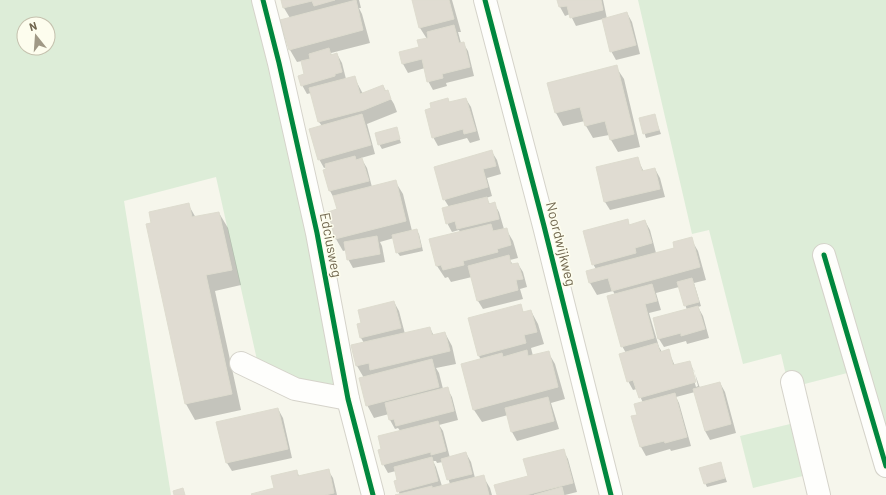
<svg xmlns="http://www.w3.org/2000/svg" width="886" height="495" font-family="Barlow,sans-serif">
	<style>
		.green { fill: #ddedd8; fill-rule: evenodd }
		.shadow { fill: #0003; fill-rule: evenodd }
		.building { fill: #e0dcd2; stroke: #dedccf }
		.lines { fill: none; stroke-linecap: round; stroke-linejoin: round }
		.minor-casing { stroke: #d5d3ca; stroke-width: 24 }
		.minor { stroke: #fefefc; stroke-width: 22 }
		.cycleway-casing { stroke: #fdfdee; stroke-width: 8 }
		.cycleway { stroke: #00873e; stroke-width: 5 }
		.labels { text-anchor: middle; stroke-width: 3; stroke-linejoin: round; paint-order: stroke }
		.street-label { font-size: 14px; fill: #71674f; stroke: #fdfdee }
	</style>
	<rect width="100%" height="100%" fill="#f6f6ec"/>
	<g class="green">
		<path d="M0,0H254L281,99L340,392L290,382L257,360L216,177L124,201L171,495H0ZM24,24H48V48H24Z"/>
		<polygon points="638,0 886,0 886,477 883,478 855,371 789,388 781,354 743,364 709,230 692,234"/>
		<polygon points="811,419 824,471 753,488 740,436"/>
	</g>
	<g class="shadow">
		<polygon points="282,0 359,0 361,8 359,8 362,14 370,43 331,53 332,56 337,54 342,63 346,79 354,77 363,94 383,86 394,104 397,112 367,124 375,154 361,158 367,168 372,187 395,181 403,194 412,231 416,230 419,234 423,251 400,256 397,252 394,238 380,242 382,246 385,262 353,268 348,259 347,250 343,251 336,239 338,210 335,200 330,191 324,170 328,169 327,167 324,168 319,159 322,126 319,122 311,93 307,94 302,85 306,75 302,61 297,62 290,50 282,20 290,18 284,8"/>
		<polygon points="413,0 452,0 461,32 458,32 461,43 463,43 468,51 474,76 446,83 447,86 433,90 428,81 425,68 408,73 403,64 400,53 420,48 427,39 420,28"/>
		<polygon points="558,0 603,0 607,19 627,13 632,22 640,54 616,60 611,51 603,19 576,26 570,14 565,16 560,7"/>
		<polygon points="616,67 624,79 640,147 618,152 611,140 609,135 593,138 586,126 585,121 563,126 556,113 548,83"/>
		<polygon points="447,99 450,103 466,99 471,107 480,140 470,143 467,138 438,146 433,137 432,109"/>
		<polygon points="654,115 661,134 646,138 640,119"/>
		<polygon points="396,128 401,143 382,149 379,144"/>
		<polygon points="492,152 497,160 501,174 487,178 492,196 486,198 490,204 494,203 499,212 504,229 506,229 513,241 518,258 510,260 513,265 518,264 523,272 527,287 520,289 523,299 483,309 478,301 472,277 451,282 448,277 445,278 437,266 431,240 460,232 459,230 452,232 447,223 449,207 444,199"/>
		<polygon points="637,158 644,172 655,169 660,178 665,197 610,210 605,202"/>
		<polygon points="188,204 196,218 219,213 228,228 241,285 215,291 241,410 195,420 186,404 147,225 153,224"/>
		<path d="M627,220L630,226L645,221L650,230L656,253L675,248L691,239L698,251L706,280L694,283L701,306L698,307L703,316L709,338L687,344L686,341L664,347L659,339L687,310L679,287L656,293L661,310L649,313L659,347L662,352L668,350L675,366L689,362L694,371L700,388L720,383L725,392L736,433L710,440L705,431L695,392L676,397L679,403L691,446L671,451L670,449L646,456L641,447L632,417L638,415L643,403L637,389L633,390L628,381L626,353L622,346L615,295L613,291L597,295L590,283L596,269L593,264ZM691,370H694L698,386L696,387Z"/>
		<path d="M394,302L399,311L405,334L430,328L434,336L445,333L452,346L456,364L436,368L439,373L443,389L447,388L452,397L458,420L439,425L443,431L450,458L466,453L471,462L475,478L483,476L490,488L492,495H398H400L395,481L398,480L396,471L388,473L383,464L382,450L401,432L398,428L395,429L390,420L389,414L374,418L367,405L364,378L357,366L353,346L364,343L361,338L358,325L362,324ZM433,461H436L437,463L443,462L450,484L442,486L436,467Z"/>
		<polygon points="520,305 524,313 531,311 538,324 544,344 531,348 533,356 548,352 555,364 565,399 551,403 559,429 517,441 512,432 508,415 482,422 474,410 462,365 481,360 479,356"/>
		<polygon points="278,409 283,418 292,458 232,471 227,463"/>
		<polygon points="563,450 568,459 577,492 565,495 498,495 529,477"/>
		<polygon points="720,463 727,482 707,487 705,483"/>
		<polygon points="328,470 333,478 337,495 253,495 275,489 296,471 300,477"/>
	</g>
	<g class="building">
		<polygon points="281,0 335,0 314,6 312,1 283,8"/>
		<polygon points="356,0 363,30 289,50 280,20"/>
		<polygon points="412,0 449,0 454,19 419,28"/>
		<polygon points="557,0 601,0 603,10 570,18 567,6 559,7"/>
		<polygon points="627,12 636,45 610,52 602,19"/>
		<polygon points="454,25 459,43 464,42 470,67 442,74 443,78 427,82 422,59 402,64 399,52 419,47 417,40 428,38 427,32"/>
		<polygon points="329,48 331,55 337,53 342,72 335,74 335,76 301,86 298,76 304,74 301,61 310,59 309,54"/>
		<polygon points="617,65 634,134 610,140 605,121 585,126 580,107 555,113 547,83"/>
		<polygon points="355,76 360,94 383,85 385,91 388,90 391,99 364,110 318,122 309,88"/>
		<polygon points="448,98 449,102 466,98 476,131 464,134 463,129 432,138 425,110 431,108 430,103"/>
		<polygon points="362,114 371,145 318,160 309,129"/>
		<polygon points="655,114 659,130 643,134 639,118"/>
		<polygon points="397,127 400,139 378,145 375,133"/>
		<polygon points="492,150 496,166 483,169 488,187 443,200 434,167"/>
		<polygon points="355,156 356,160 362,158 369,181 329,191 323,170 326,169 325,164"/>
		<polygon points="638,157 642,171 655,168 660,189 604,202 596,167"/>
		<polygon points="396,180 406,221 335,239 328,212 337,209 333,196"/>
		<polygon points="487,197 489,204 495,202 499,219 457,229 455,221 446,224 442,208"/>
		<polygon points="189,203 192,217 219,212 232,270 206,275 232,394 185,404 146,224 151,223 149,212"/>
		<polygon points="628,219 629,225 645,220 652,243 635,248 636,253 592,265 583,231"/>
		<polygon points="491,224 493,231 507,228 511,245 497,249 498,252 463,261 464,265 443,270 441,265 436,266 429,239"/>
		<polygon points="417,229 421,247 396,253 392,235"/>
		<polygon points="377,236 380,254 347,260 344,242"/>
		<polygon points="692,237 700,267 612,291 608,278 589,283 586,271 674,248 673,242"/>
		<polygon points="509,255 511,264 518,263 523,279 516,280 518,290 477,301 468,266"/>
		<polygon points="692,278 699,302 684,306 677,282"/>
		<polygon points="652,284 657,301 645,304 654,338 621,347 607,296"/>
		<polygon points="394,301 401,328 360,338 357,324 361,323 358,310"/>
		<polygon points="521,304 523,312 531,310 537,332 524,335 526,343 478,356 468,318"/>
		<polygon points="698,306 705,329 681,336 681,333 658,339 653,318"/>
		<polygon points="430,327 432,335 445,332 450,351 370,370 369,363 356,366 351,345"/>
		<polygon points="657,343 660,352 669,349 673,365 690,361 696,382 639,398 633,380 627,382 619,354"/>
		<polygon points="527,350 528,356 549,351 558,387 473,410 461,364 502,353 503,357"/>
		<polygon points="432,359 439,387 366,406 359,378"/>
		<polygon points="720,382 731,424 705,431 693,389"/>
		<polygon points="448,387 454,411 396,426 394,419 389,420 385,403"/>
		<polygon points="675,393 687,437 665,443 664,441 640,447 631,416 637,415 634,404"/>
		<polygon points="548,397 554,421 511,432 505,408"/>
		<polygon points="278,408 288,449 226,463 216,422"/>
		<polygon points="438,421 446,451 431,455 431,452 382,465 378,450 381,449 378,436"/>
		<polygon points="564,449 573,483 526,495 497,495 494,485 528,476 523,459"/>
		<polygon points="466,452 472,474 447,480 441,459"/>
		<polygon points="432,457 438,481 397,492 394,481 397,480 394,467"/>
		<polygon points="721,462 725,478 704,484 699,468"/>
		<polygon points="329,469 334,493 325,495 252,495 251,494 274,488 271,476 297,470 298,476"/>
		<polygon points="484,475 489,495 395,495 432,486 432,488"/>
		<polygon points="562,487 564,495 534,495"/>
		<polygon points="183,488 185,495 174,495 173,491"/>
	</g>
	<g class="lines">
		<defs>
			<g id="minor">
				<polyline points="263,0 279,63 317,233 348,399 373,495"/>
				<polyline points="485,0 544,226 611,495"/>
				<polyline points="824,255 886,466"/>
				<polyline points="241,363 295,389 348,399"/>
				<polyline points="792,382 819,495"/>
			</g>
		</defs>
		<use href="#minor" class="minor-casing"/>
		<use href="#minor" class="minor"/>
		<defs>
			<g id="cycleway">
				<polyline points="263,0 279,63 317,233 348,399 373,495"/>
				<polyline points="485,0 544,226 611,495"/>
				<polyline points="824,255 886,466"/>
			</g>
		</defs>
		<use href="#cycleway" class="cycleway-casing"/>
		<use href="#cycleway" class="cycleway"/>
	</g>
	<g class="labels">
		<g class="street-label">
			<text transform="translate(561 244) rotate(76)" y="5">Noordwijkweg</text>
			<text transform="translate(331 245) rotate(79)" y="5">Edciusweg</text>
		</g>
	</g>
	<g transform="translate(36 36) rotate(343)"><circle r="19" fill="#fdfdee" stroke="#c5c1ae"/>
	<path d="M0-3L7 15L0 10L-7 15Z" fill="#a09986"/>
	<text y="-6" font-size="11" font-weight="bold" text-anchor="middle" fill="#71674f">N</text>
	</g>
</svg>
